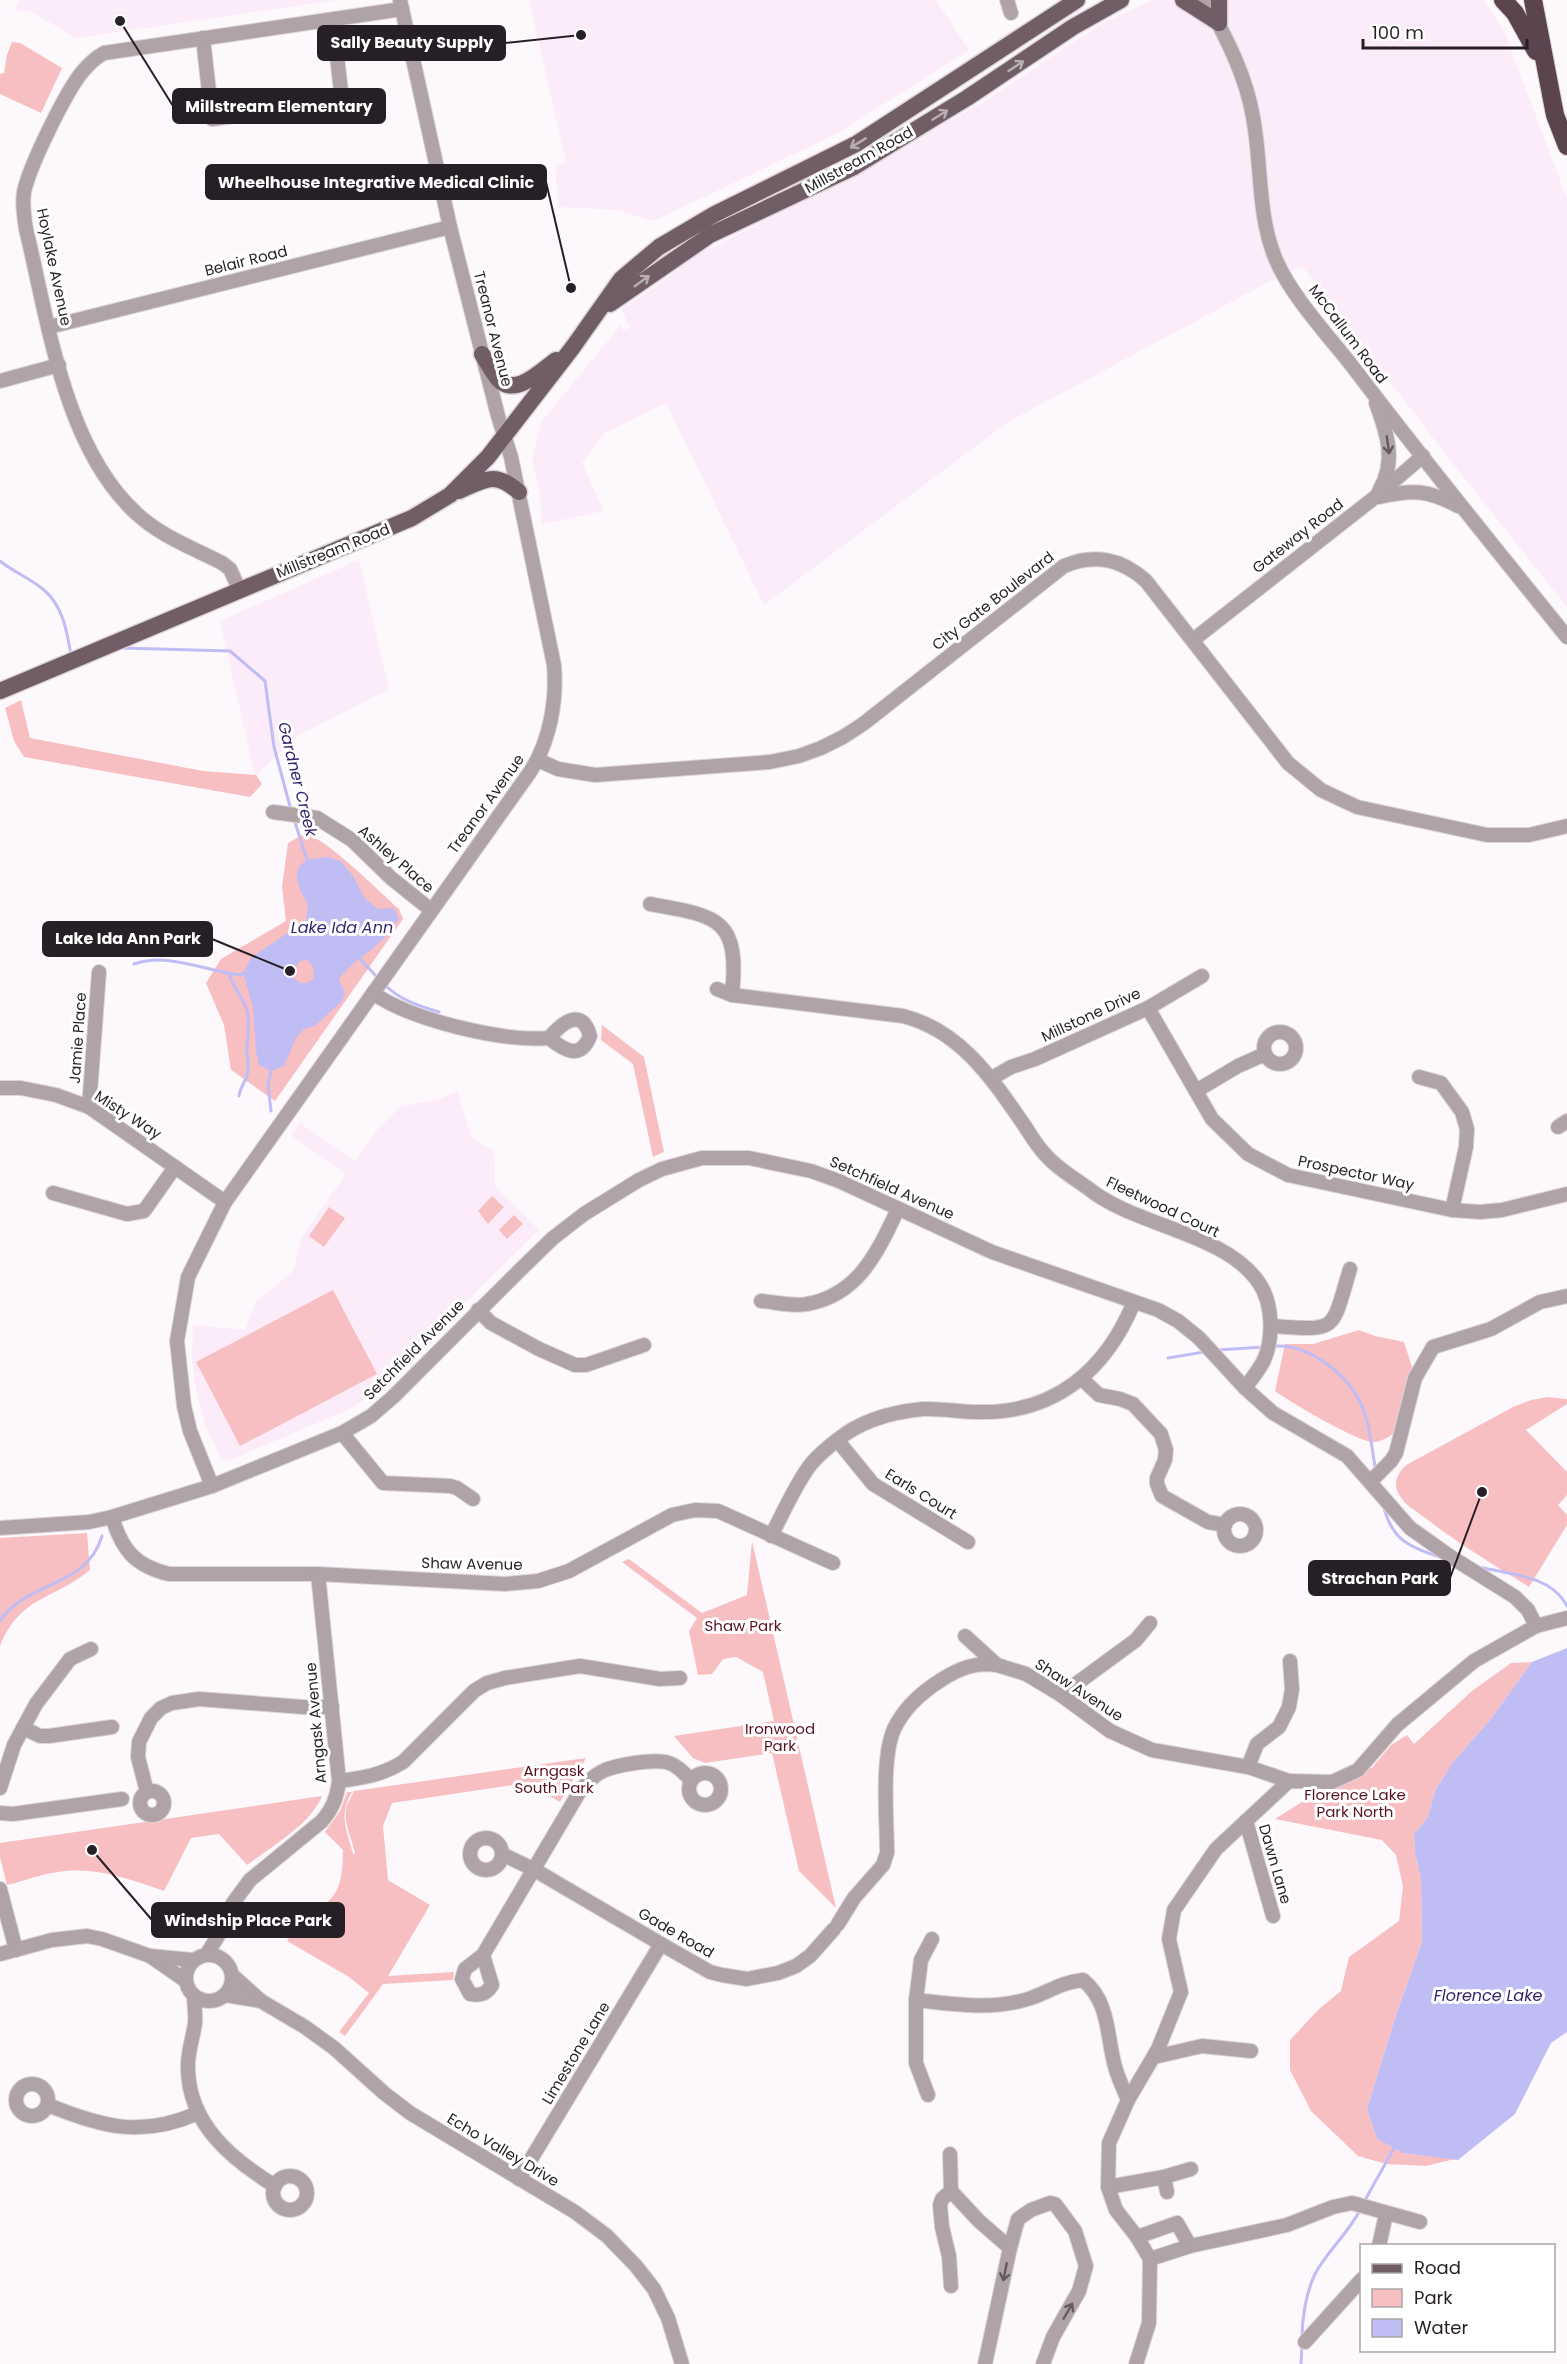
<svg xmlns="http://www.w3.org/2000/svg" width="1567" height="2364" font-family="Poppins,sans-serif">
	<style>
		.built { fill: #fcebf9 }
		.green { fill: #f8bfc3 }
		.water { fill: #c0bcf4; fill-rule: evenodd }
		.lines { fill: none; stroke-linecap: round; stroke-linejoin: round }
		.stream { stroke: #c0bcf4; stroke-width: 3 }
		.minor-casing { stroke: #dbd5da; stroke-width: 16 }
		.major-casing { stroke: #dbd5da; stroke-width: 19 }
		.highway-casing { stroke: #dbd5da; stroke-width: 20 }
		.minor { stroke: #afa3a8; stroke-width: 14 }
		.major { stroke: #715d65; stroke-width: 16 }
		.highway { stroke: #5a444d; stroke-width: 18 }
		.oneway { stroke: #b8aeb2 }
		.oneway2 { stroke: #645a60 }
		.labels { text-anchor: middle; stroke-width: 6; stroke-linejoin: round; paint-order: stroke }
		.street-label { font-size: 15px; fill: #271f26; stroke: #fff }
		.park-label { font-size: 15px; fill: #581120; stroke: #fff }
		.water-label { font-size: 16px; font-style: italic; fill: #311f6d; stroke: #fff }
		.leader { fill: none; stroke: #271f26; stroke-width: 2 }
		.callout-dot { fill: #271f26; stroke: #fff; stroke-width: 2 }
		.callout { fill: #271f26; stroke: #271f26; stroke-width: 2 }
		.callout-label { font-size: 16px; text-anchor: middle; font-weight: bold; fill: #fff }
	</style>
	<rect width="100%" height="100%" fill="#fdf8fc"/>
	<g class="built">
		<polygon points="19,0 337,0 76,38 30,11 14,10"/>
		<polygon points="529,0 936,0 969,50 838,133 654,221 617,210 559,207 555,166 566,162"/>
		<polygon points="1153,0 1483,0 1504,31 1567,199 1567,607 1446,455 1302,266 1263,285 1008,422 764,605 666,403 605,433 582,463 604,511 542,524 540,494 532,459 541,422 621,325 624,330 630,328 621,309 648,292 699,254 814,196 982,103 1067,46 1105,22"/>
		<polygon points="359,560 389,689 298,736 255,776 220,621"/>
		<polygon points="457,1091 472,1139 494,1150 495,1186 539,1230 373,1394 350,1409 230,1460 221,1458 205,1424 197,1394 192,1361 193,1325 245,1330 256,1302 294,1270 302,1237 346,1174 291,1135 300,1123 355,1161 377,1130 400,1107 439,1099"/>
	</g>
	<g class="green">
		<polygon points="12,42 20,43 62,68 41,113 0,94 0,74 4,73 7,55"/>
		<polygon points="21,700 30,738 203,771 256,775 262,784 250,797 24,757 14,741 5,708"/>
		<path d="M304,834C321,833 383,895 399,909L403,919L275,1101L231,1070L224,1025L206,983L221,959L286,921L282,887L288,843Z"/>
		<polygon points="602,1025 644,1057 664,1152 653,1157 633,1064 601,1040"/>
		<polygon points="492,1196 504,1207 488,1224 478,1211"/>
		<polygon points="329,1207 345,1218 324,1247 309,1236"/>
		<polygon points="514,1215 523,1224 507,1239 499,1230"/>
		<polygon points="333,1290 377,1374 240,1446 196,1362"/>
		<path d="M1359,1330L1375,1336L1404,1342L1413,1370L1395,1433C1388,1437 1381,1442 1373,1442C1358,1442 1290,1402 1275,1391L1285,1344H1313Z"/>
		<path d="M1548,1397L1567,1399V1404L1526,1430L1567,1472V1495L1558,1505L1567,1515V1525L1529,1587C1493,1564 1457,1543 1424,1517C1416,1511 1405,1505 1400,1496C1392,1485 1397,1472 1408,1464L1513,1407L1531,1400Z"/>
		<path d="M87,1533L90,1570C54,1600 21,1595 0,1646V1538Z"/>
		<polygon points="752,1541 836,1908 799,1871 772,1753 705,1763 693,1758 674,1736 774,1721 763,1672 736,1657 723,1659 712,1674 698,1675 689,1631 697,1618 622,1562 629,1559 702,1613 747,1595"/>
		<polygon points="1532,1662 1490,1720 1453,1762 1435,1791 1428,1817 1414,1834 1415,1853 1421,1879 1422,1942 1396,2015 1367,2109 1377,2139 1403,2153 1455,2159 1426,2166 1386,2164 1358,2156 1311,2111 1290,2070 1290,2040 1319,2009 1341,1991 1349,1957 1399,1921 1403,1886 1396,1855 1382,1840 1275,1819 1365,1762 1371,1769 1391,1745 1407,1735 1414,1744 1472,1691 1511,1663"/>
		<path d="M586,1758L560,1802L526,1783L392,1803L383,1826L388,1880L430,1905L388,1976L454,1972L453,1980L383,1984L345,2036L339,2032L369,1993L349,1977L287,1941C292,1933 299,1926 306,1920C338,1895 342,1892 343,1850L325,1832L340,1811L347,1792H352C338,1816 347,1830 353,1854H355C352,1838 342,1821 347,1805C349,1800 352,1796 354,1791Z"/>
		<path d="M322,1796C311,1824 271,1847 247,1865L219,1834L191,1838L164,1891C129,1879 95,1866 58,1872C41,1874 24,1881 7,1885L0,1857V1843Z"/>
	</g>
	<g class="water">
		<path d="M327,857L341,861L353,876L364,897L378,909L393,908L399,917C387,945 356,956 339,979L345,994L342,1001L315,1026L304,1029L296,1038L284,1066L271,1071L259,1065L256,1051L253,1007L243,973L251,958L306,920L308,904C300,892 288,870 307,860C312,858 322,858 327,857ZM307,960C314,966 315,971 313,979L307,983H300L294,978L292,971L300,961Z"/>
		<polygon points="1567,1648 1567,2032 1551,2043 1515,2114 1458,2160 1403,2153 1377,2139 1367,2109 1396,2015 1422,1942 1421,1879 1415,1853 1414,1834 1428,1817 1435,1791 1453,1762 1490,1720 1532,1662"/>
	</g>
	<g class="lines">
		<g class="stream">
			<path d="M0,561C15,573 30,578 44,590C63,606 67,632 71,655"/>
			<polyline points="122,648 230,651 265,681 274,747 291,810"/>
			<polyline points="294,819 307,860"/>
			<polyline points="360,959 378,978"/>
			<path d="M134,964C170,952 204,971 240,975L243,973"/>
			<path d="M229,974C233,988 243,996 247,1011C250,1023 248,1035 247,1048C246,1055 249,1063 248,1071C247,1080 240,1087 239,1096"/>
			<path d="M385,985C400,1000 419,1006 439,1012"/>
			<polyline points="271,1071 268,1085 271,1111"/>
			<path d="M1274,1346C1312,1344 1351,1377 1364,1411C1371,1430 1372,1452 1376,1472"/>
			<polyline points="1217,1350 1264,1347"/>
			<polyline points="1168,1358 1204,1352"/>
			<path d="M1383,1504C1391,1539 1408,1547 1440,1557"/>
			<path d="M1478,1567C1509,1574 1551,1575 1567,1606"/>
			<path d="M0,1621C26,1581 87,1588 102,1536"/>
			<polyline points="1364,2202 1394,2148"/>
			<path d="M1302,2338C1302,2318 1306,2293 1315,2274C1328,2250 1349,2233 1361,2208"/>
			<polyline points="1301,2364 1302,2345"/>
		</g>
		<defs>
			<g id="minor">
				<polyline points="1007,0 1011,13"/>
				<path d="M1206,0C1226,38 1246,75 1253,117C1262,165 1257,215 1276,260C1293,299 1330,337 1356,371C1424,461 1496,549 1567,637"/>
				<polyline points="203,38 212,119 342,101 333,20"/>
				<polyline points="49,327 450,227"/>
				<polyline points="0,381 59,365"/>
				<path d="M1376,403C1387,433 1397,461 1379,491"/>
				<path d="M1379,497C1413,489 1428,490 1458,506"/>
				<path d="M239,589L230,569L222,563C193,548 160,536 136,513C64,447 48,320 26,229C24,217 22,204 24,192C29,167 66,91 83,71C89,64 95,58 104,53L402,9"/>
				<polyline points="1193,640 1374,498 1423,456"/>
				<path d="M538,760L558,769L595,775L770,762L799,756L821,748L843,737L863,724L1064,566C1094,553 1122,559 1146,581L1288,763L1321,790L1357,807L1487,835H1529L1567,826"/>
				<polyline points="273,812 317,818 352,840 391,878 431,910"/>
				<path d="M650,904C718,916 740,918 732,995"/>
				<path d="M717,989L732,995L903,1016C959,1030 991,1077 1022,1122C1029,1132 1035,1143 1043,1152C1055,1167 1074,1178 1089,1189C1135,1226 1226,1233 1259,1283C1273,1303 1274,1340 1263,1362C1258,1371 1251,1380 1245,1388"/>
				<path d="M373,993C411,1020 503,1042 549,1038C562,1023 582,1006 590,1036C580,1061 564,1050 549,1038"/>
				<polyline points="1148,1008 1212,1119 1248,1154 1288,1175 1452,1210 1480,1212 1502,1210 1567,1194"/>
				<circle cx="1280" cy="1048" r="16"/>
				<polyline points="1419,1077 1441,1083 1462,1112 1467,1129 1466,1147 1452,1210"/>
				<polyline points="992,1078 1011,1067 1035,1059 1148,1008 1202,976"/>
				<polyline points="0,1088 21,1088 56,1095 89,1107 225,1202"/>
				<polyline points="1196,1091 1238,1066 1265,1054"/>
				<polyline points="89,1107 99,972"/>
				<polyline points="1558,1127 1567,1121"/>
				<polyline points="53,1193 127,1214 144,1211 175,1167"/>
				<path d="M761,1301C775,1302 793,1307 807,1304C859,1295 878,1251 898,1209"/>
				<polyline points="478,1310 491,1323 539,1349 575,1365 586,1365 644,1345"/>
				<path d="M1271,1326C1339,1331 1331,1332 1350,1269"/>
				<polyline points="1082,1379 1099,1395 1120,1399 1133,1404 1161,1434 1166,1450 1165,1460 1157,1478 1157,1484 1162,1496 1208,1522 1225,1525"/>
				<polyline points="342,1433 383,1483 450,1486 457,1488 473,1499"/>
				<polyline points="838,1441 873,1484 968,1542"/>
				<polyline points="1371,1481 1391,1461 1396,1453 1415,1378 1433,1347 1491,1329 1540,1302 1567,1296"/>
				<path d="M212,1486L190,1431L184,1406L177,1341L188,1277L225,1202L530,772C550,741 557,701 554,665L511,457L498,416L450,227L400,0"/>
				<circle cx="1240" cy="1530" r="16"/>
				<path d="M112,1517C122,1550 135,1566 169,1574H318L505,1584L538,1581L569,1571L672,1515L695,1510L718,1511L833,1563"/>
				<polyline points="0,1528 89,1522 112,1517 212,1486 342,1433 371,1416 393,1397 519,1271 553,1238 584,1214 639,1180 662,1169 702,1158 749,1158 811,1171 839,1181 992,1252 1158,1310 1178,1321 1199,1338 1245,1388 1273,1413 1347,1456 1410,1528 1451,1557 1515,1597 1528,1610 1536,1626"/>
				<path d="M771,1536C783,1513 794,1488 808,1468C817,1455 843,1434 857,1427C876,1417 902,1411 923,1409C941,1408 960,1412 978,1412C1055,1414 1106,1370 1134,1302"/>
				<polyline points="965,1636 997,1665 1026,1674 1061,1695 1110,1731 1152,1750 1248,1767 1289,1781"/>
				<polyline points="1061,1695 1136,1640 1150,1623"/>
				<polyline points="23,1728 40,1736 49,1736 112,1727"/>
				<polyline points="1248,1767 1257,1744 1279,1727 1289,1707 1292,1689 1290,1661"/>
				<circle cx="705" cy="1789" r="16"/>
				<path d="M339,1781C363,1778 382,1775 403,1762L474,1691L487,1683L505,1678L580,1666L660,1679L680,1678"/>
				<polyline points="0,1788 14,1745 36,1704 70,1659 91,1649"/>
				<circle cx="152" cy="1803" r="12"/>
				<polyline points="147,1792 138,1757 139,1742 151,1718 161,1708 172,1703 199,1699 316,1708 332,1706"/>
				<polyline points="0,1813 13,1814 122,1799"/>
				<polyline points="1246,1821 1273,1916"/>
				<circle cx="486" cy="1854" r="16"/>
				<polyline points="502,1854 533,1869 661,1944 710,1972 722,1975 747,1979 778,1973 796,1966 810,1956 834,1929"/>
				<polyline points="0,1889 16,1950"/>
				<path d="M838,1924L854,1898L883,1865L887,1853C887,1819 881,1759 894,1729C904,1708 922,1692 941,1680C960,1668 975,1662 997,1665"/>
				<polyline points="0,1954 52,1940 87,1936 102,1939 150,1956 186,1981"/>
				<path d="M207,1954L221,1931L233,1903L250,1880L322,1821C333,1808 337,1797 339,1781L318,1574"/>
				<path d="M483,1955L492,1985C486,1994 481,1996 470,1994L462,1979L465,1969L483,1955L580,1791C587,1783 592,1777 601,1772C614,1765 655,1758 669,1763C678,1766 684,1773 691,1780"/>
				<circle cx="209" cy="1978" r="23"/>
				<polyline points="150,1956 192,1960"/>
				<polyline points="232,1975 261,2001 305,2027 334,2048 384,2093 410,2113 575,2212 607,2236 636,2266 654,2289 668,2318 682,2364"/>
				<polyline points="225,1995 261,2001"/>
				<path d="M194,1996C194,2004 196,2015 195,2023C193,2039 187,2053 188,2069C189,2124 231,2159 275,2186"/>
				<path d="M916,2000C955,2004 993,2011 1031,1998C1051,1991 1059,1983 1083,1980C1111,2003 1106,2038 1116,2070C1119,2080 1124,2090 1128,2100"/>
				<polyline points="1154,2057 1202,2046 1251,2051"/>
				<circle cx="32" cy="2100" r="16"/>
				<polyline points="928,2095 916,2063 916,2000 921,1960 932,1939"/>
				<path d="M48,2105C102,2127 142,2138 198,2113"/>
				<polyline points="950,2154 951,2191"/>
				<circle cx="290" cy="2193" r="17"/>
				<polyline points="1164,2177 1167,2192"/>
				<polyline points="519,2179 661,1944"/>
				<polyline points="1108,2187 1164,2177 1191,2169"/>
				<polyline points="1137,2237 1177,2223 1190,2246"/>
				<polyline points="1379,2246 1386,2214"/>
				<polyline points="1150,2259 1190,2246 1287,2225 1333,2207 1352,2203 1420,2222"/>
				<polyline points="951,2286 949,2256 942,2227 940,2205 942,2199 951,2191 979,2221 1010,2248"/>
				<polyline points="1305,2342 1362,2279"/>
				<polyline points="985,2364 1010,2248 1018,2219 1031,2210 1050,2203 1055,2204 1075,2231 1086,2266 1079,2291 1053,2337 1043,2364"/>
				<polyline points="1136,2364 1149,2323 1150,2259 1137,2237 1116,2210 1108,2187 1109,2143 1128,2100 1158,2049 1181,1992 1169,1939 1174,1910 1216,1849 1289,1781 1332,1782 1358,1770 1397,1725 1474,1661 1536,1626 1567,1618"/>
			</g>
			<g id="major">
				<polyline points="1183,0 1219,23"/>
				<polyline points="1219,23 1219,0"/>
				<polyline points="610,304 710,235 854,167 967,98 1073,27 1121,0"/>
				<path d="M482,354C487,362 492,372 498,379C515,398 542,370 556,360"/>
				<path d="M459,491C486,479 495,471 519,492"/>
				<polyline points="0,691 412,518 450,495 488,457 573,347 621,279 659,247 715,214 856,144 1077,0"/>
			</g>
			<g id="highway">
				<polyline points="1503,0 1515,13 1536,51"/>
				<polyline points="1533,0 1555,115 1567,146"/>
			</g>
		</defs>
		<use href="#minor" class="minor-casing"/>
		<use href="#major" class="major-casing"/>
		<use href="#highway" class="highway-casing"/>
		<use href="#minor" class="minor"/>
		<use href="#major" class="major"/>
		<use href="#highway" class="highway"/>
	</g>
	<defs><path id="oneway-shaft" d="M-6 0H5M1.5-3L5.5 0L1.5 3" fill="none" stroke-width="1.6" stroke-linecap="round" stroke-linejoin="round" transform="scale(1.5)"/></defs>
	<g class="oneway">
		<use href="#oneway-shaft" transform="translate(1016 66) rotate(-33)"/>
		<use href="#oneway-shaft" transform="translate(940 115) rotate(-32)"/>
		<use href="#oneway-shaft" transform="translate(858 143) rotate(149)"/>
		<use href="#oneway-shaft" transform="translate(642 281) rotate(-36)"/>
	</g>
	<g class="oneway2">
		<use href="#oneway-shaft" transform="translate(1388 445) rotate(82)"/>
		<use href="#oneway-shaft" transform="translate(1005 2272) rotate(101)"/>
		<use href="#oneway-shaft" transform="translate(1068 2311) rotate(-60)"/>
	</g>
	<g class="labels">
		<g class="street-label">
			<text transform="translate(859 160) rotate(-29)" y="5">Millstream Road</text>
			<text transform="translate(246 261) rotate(-14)" y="5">Belair Road</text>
			<text transform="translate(54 267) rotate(78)" y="5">Hoylake Avenue</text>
			<text transform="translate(493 329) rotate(76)" y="5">Treanor Avenue</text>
			<text transform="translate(1348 334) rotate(53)" y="5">McCallum Road</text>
			<text transform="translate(1298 536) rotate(-38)" y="5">Gateway Road</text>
			<text transform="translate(333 551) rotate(-22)" y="5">Millstream Road</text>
			<text transform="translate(993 601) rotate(-38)" y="5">City Gate Boulevard</text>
			<text transform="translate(486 804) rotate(-54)" y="5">Treanor Avenue</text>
			<text transform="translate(396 859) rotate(41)" y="5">Ashley Place</text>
			<text transform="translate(1091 1015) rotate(-25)" y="5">Millstone Drive</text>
			<text transform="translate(78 1038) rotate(-86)" y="5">Jamie Place</text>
			<text transform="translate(128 1115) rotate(33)" y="5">Misty Way</text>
			<text transform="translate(1356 1173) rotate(12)" y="5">Prospector Way</text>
			<text transform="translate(892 1188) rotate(24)" y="5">Setchfield Avenue</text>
			<text transform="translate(1163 1207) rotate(25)" y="5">Fleetwood Court</text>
			<text transform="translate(414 1350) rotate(-45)" y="5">Setchfield Avenue</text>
			<text transform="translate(921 1494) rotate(32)" y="5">Earls Court</text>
			<text transform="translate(472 1564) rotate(1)" y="5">Shaw Avenue</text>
			<text transform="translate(1079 1690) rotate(33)" y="5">Shaw Avenue</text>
			<text transform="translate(316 1723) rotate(-95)" y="5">Arngask Avenue</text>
			<text transform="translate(1275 1864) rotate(74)" y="5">Dawn Lane</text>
			<text transform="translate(676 1933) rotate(30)" y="5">Gade Road</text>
			<text transform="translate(576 2053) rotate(-59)" y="5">Limestone Lane</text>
			<text transform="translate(503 2150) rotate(31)" y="5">Echo Valley Drive</text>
		</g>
		<g class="park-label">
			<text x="743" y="1631">Shaw Park</text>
			<text x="780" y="1734">Ironwood<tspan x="780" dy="17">Park</tspan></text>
			<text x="554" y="1776">Arngask<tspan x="554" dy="17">South Park</tspan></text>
			<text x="1355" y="1800">Florence Lake<tspan x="1355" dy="17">Park North</tspan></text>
		</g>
		<g class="water-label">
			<text transform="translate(298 779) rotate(76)" y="6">Gardner Creek</text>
			<text x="342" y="933">Lake Ida Ann</text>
			<text x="1488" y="2001">Florence Lake</text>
		</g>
	</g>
	<path class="leader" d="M581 35L505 43M120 21L173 106M571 288L546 182M290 971L212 939M1482 1492L1450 1578M92 1850L152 1920"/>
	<g class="callout-dot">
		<circle cx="581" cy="35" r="6"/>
		<circle cx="120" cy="21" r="6"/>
		<circle cx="571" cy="288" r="6"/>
		<circle cx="290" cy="971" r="6"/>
		<circle cx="1482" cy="1492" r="6"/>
		<circle cx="92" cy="1850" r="6"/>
	</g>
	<g class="callout">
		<rect x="318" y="26" width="187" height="34" rx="6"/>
		<rect x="173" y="89" width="212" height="34" rx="6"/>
		<rect x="206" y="165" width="340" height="34" rx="6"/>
		<rect x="43" y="922" width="169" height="34" rx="6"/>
		<rect x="1309" y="1561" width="141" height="34" rx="6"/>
		<rect x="152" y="1903" width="192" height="34" rx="6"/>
	</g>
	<g class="callout-label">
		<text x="412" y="48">Sally Beauty Supply</text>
		<text x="279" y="112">Millstream Elementary</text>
		<text x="376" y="188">Wheelhouse Integrative Medical Clinic</text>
		<text x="128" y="944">Lake Ida Ann Park</text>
		<text x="1380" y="1584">Strachan Park</text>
		<text x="248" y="1926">Windship Place Park</text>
	</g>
	<rect x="1360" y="2244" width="195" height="108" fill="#ffffff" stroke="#a9a5a8" stroke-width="1.5"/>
	<rect x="1372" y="2264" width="30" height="9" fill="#715d65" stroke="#a9a5a8" stroke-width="1.5"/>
	<text x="1414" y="2274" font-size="18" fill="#271f26">Road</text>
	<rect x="1372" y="2289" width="30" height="18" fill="#f8bfc3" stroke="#a9a5a8" stroke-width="1.5"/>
	<text x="1414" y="2304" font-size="18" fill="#271f26">Park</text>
	<rect x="1372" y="2319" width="30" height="18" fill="#c0bcf4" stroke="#a9a5a8" stroke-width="1.5"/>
	<text x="1414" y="2334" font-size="18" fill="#271f26">Water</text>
	<path d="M1363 39v9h164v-9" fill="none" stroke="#271f26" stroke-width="3"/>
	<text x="1372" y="39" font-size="18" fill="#271f26" stroke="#ffffff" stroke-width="4.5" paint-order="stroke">100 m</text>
</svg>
